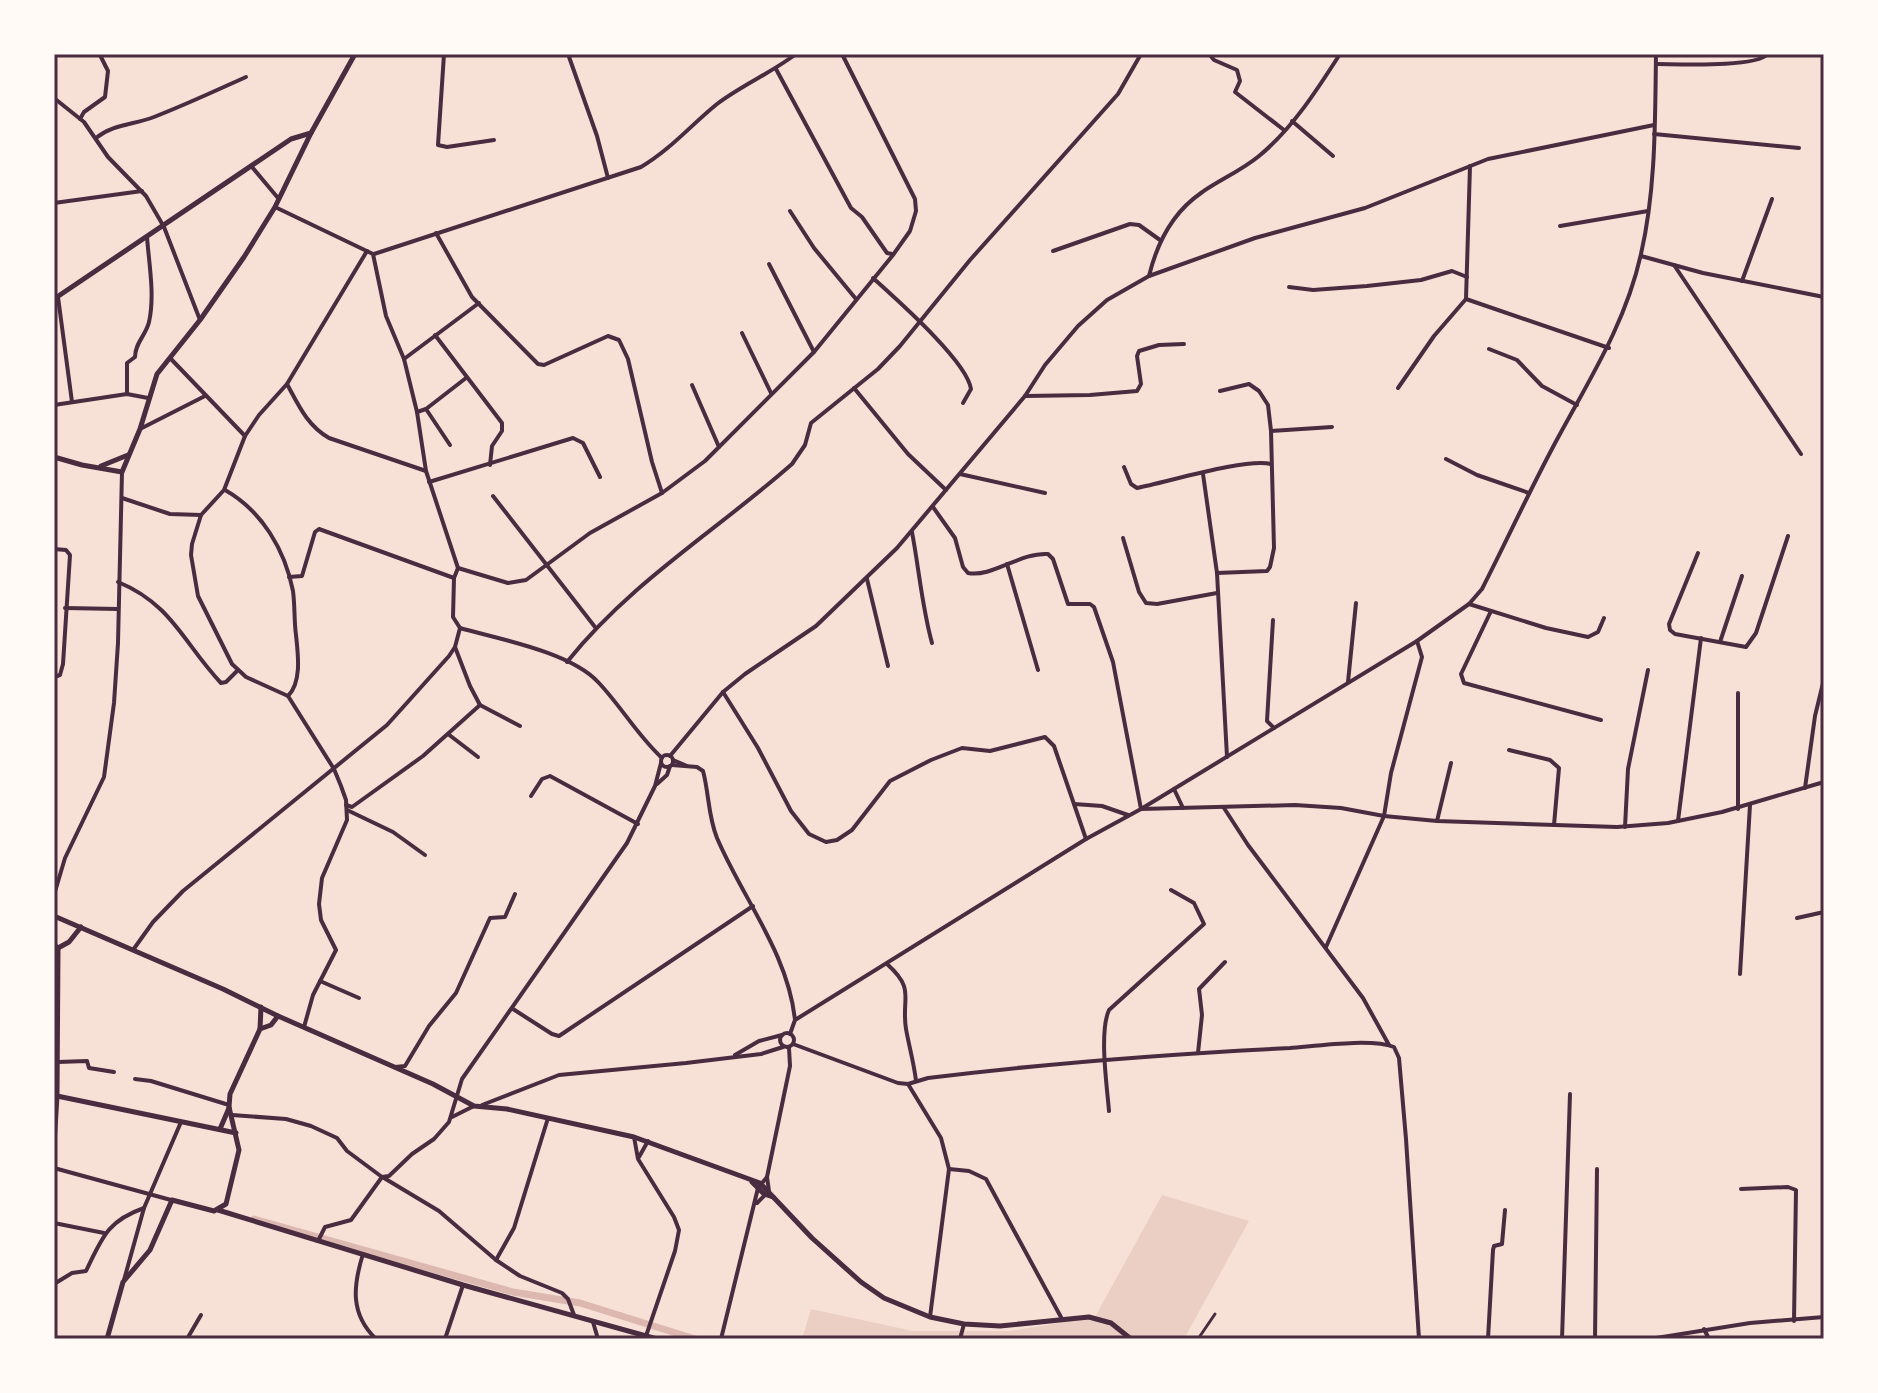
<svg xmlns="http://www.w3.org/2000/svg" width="1878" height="1393" font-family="Poppins,sans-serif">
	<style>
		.green { fill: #ebcfc5 }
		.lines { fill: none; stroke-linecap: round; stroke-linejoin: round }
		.canal { stroke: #dcb8b0; stroke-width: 7 }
		.pedestrian { stroke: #4a2c40; stroke-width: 3 }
		.minor { stroke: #4a2c40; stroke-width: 4 }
		.tertiary { stroke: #4a2c40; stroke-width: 5 }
		.secondary { stroke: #4a2c40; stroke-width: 5 }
		.neatline { fill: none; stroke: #4a2c40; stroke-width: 3 }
	</style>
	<rect width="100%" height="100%" fill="#f7e1d7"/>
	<polygon class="green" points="1162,1195 1249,1221 1184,1339 802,1339 811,1309 913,1331 1010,1331 1095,1317"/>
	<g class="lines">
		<polyline class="canal" points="254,1219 513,1292 580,1303 695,1339"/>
		<polyline class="pedestrian" points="1198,1339 1215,1314"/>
		<g class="minor">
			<polyline points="444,54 438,145 447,147 494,140"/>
			<polyline points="568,54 597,136 608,178"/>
			<polyline points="1209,54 1214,60 1237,70 1240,81 1235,92 1284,130"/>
			<path d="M1656,64C1677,64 1755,68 1768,54"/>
			<polyline points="776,69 851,208 862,217 887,253 892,254"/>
			<polyline points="54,98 84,122 108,157 146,196 164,227 200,320"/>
			<polyline points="80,119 84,112 105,97 108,71 101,57 103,54"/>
			<polyline points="1292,121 1333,156"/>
			<polyline points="1654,134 1799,148"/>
			<path d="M96,138C113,124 133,125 154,117C185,105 215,91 246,77"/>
			<polyline points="252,167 278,198"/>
			<polyline points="54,203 142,191"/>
			<polyline points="790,211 814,248 856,299"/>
			<polyline points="1560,226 1648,211"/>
			<polyline points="436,233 472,297 538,364 544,365 608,336 619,340 628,359 652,462 662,493"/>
			<polyline points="1053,251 1130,224 1139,225 1160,240"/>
			<path d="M374,254L641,167C670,150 691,125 717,104C742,85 771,73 796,54"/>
			<polyline points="1641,256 1703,273 1824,297"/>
			<polyline points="769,264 814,352"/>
			<polyline points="1674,265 1801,454"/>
			<polyline points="1149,276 1255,238 1365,208 1488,159 1654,125"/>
			<path d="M873,278C896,299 967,361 971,389L963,403"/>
			<polyline points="1742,281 1772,199"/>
			<polyline points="1289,287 1313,290 1367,286 1421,280 1452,271 1467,277"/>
			<polyline points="58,297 72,402"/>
			<polyline points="1466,299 1609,348"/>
			<polyline points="742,333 771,393"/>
			<polyline points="435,335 502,423 502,431 492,446 490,465"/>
			<polyline points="1489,349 1517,360 1542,386 1577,405"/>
			<polyline points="171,359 245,436"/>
			<polyline points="404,359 479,303"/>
			<path d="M287,384C299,406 307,425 329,438L426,471"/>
			<polyline points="692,385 719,447"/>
			<polyline points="854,388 908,454 946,490"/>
			<polyline points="1398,388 1434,336 1466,299 1470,166"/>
			<path d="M127,394V363L135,357C135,343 146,335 149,322C155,295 149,264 147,237"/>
			<polyline points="1025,396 1090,395 1137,391 1141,384 1137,356 1139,351 1159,345 1184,344"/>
			<polyline points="54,405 127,394 148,398"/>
			<polyline points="426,409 450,445"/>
			<polyline points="417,412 426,409 466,378"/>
			<polyline points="140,429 205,396"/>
			<polyline points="1271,431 1332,427"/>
			<polyline points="1446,459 1477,475 1529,493"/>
			<path d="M1124,467L1131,484L1137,488C1168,482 1245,458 1271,464"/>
			<polyline points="960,474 1045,493"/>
			<polyline points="1203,474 1217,573 1227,757"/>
			<polyline points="429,482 573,438 583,443 600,477"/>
			<path d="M225,490C262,511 285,550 293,591C295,606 294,621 296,635C298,654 302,682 288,696"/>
			<polyline points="493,496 595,627"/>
			<polyline points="122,498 170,514 201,515"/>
			<path d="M933,507L955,538L963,567L968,573C991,578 1021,552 1048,554L1053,559L1068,604H1090L1094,607L1113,662L1141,809L1295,805L1341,808L1384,816L1437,821L1617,827L1668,823L1722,812L1824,782"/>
			<path d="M912,532C919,569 922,607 932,643"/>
			<polyline points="1123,538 1139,592 1146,603 1157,604 1217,593"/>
			<polyline points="54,549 66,550 70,555 63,664 60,675 54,677"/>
			<polyline points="1698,553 1669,624 1670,630 1675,634 1746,647 1756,633 1788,536"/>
			<polyline points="1007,564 1038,670"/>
			<polyline points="458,568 508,583 526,580 590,533 662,493 705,461 814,352 893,255 910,231 916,211 915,199 842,54"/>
			<polyline points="1217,573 1267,571 1270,567 1274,548 1271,431 1268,405 1259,391 1249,384 1220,391"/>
			<polyline points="289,577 302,576 315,532 319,529 454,578"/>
			<polyline points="867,579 888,666"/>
			<path d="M118,582C172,604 184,644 221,683L226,682L238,670"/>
			<polyline points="1469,604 1546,628 1588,637 1598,632 1604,618"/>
			<polyline points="65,608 118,609"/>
			<polyline points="1491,611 1461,674 1464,683 1601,720"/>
			<polyline points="1273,620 1267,721 1274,728"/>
			<path d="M460,628C499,639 570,652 598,682C621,706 637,735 662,758"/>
			<polyline points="1720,642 1742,576"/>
			<polyline points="455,647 470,686 480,705 520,726"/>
			<path d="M567,662C631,582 716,531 792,464L805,445L811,423L878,369L900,346L970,260L1118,94L1141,54"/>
			<polyline points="1348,682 1356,603"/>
			<polyline points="723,692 758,748 791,811 809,834 826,842 837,840 852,830 890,781 931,760 962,748 990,751 1045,737 1054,746 1086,839"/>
			<polyline points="1738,693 1738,809"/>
			<polyline points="448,734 478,757"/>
			<polyline points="1509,750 1550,760 1559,768 1554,825"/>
			<circle cx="667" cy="761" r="6"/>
			<path d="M670,756L723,692L745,674L816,626L897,548L1025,396L1045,365L1078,326L1107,300L1149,276C1157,243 1172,213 1201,193C1219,180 1241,171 1259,156C1292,129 1317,90 1340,54"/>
			<polyline points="673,760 687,766"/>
			<path d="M672,765L697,767L703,771C709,793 708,816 717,838C743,899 788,953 795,1020"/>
			<polyline points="657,784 667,775 670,766"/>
			<polyline points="1805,788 1815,716 1824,679"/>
			<polyline points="1174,789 1183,808"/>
			<polyline points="531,796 542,779 550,776 638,824"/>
			<polyline points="1074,804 1102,806 1128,815"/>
			<polyline points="346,805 352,807 423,756 480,705"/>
			<polyline points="1224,808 1248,845 1363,998 1389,1045"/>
			<polyline points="347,810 393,832 425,855"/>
			<polyline points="1437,821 1451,763"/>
			<polyline points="1678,821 1701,638"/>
			<polyline points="1625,827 1628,769 1648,670"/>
			<polyline points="54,895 65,858 104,777 114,703 118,643 122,472"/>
			<polyline points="1797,918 1824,912"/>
			<polyline points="1326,947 1384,816 1391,773 1422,657 1417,641"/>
			<polyline points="133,950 153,922 183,891 387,725 449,656 455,647 460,628 453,617 454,578 458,568 426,471 417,412 404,359 386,316 373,254 275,207"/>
			<path d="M887,964C916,990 901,997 906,1029C909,1046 914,1063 916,1081"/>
			<polyline points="1740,974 1750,805"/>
			<polyline points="320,981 359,998"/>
			<polyline points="513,1009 552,1034 559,1036 753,906"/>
			<polyline points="304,1027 313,995 336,950 321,920 319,904 322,878 347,820 346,800 341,786 334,769 288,696 246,677 232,664 198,596 191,555 192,544 201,515 224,490 245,436 259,415 287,384 367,251"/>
			<circle cx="787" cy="1040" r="7"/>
			<path d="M790,1034L795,1020L1086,839L1141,809L1417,641L1469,604L1482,589C1506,542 1528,494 1553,447C1587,383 1625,326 1641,254C1656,189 1655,120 1656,54"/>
			<path d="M793,1044L898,1083L908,1084L928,1078C1049,1063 1169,1054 1290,1048C1316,1046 1371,1038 1394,1047L1399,1058L1406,1139L1419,1339"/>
			<polyline points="1198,1053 1202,1015 1199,989 1225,962"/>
			<polyline points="735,1055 759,1041 782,1035"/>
			<polyline points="58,1062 87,1061 89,1068 114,1072"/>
			<polyline points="395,1067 405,1066 429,1026 456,993 490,918 505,917 515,894"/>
			<polyline points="135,1079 151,1081 229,1105"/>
			<polyline points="908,1084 941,1138 949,1169 930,1317"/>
			<polyline points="482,1105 559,1075 686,1063 761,1054 783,1047"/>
			<path d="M1109,1111C1107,1086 1099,1032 1109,1010L1204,924L1194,903L1171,890"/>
			<polyline points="232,1115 286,1119 311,1126 337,1138 347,1151 382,1177 351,1220 325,1227 318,1241"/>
			<polyline points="452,1117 474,1106"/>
			<polyline points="634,1137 638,1159 674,1217 679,1230 675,1251 646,1336"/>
			<polyline points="639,1157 648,1141"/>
			<polyline points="54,1168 171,1200"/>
			<polyline points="949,1169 969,1171 986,1179 1062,1319"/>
			<polyline points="382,1177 389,1176 412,1154 434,1139 449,1122 462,1079 627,843 655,786 661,763"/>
			<polyline points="384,1178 439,1211 496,1260 520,1276 562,1293 568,1299 574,1315"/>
			<polyline points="1741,1189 1788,1187 1796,1190 1794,1321"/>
			<polyline points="757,1203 769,1191 767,1177 790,1066 789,1048"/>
			<polyline points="54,1223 104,1233"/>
			<path d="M363,1254C353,1286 350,1314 376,1339"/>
			<polyline points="496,1260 514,1228 548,1118"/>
			<polyline points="124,1280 144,1208 181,1122"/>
			<path d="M54,1284L72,1273L86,1271C102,1238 107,1221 144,1208"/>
			<polyline points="593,1322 598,1339"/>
			<polyline points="1704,1329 1709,1339"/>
			<polyline points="187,1339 201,1315"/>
			<polyline points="445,1339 463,1285"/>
			<polyline points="721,1339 758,1188 767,1177"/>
			<polyline points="960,1339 964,1324"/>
			<polyline points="1488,1339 1493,1250 1494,1246 1502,1244 1505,1210"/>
			<polyline points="1562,1339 1570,1094"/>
			<polyline points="1595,1339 1597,1169"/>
			<polyline points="1650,1339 1750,1323 1824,1317"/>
		</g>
		<g class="tertiary">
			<polyline points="54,299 291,139 311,133"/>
			<polyline points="54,457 82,465 122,472 140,429 157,374 200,320 244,257 275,207 311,133 355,54"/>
			<polyline points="101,466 128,455"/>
			<polyline points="278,1016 433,1084 474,1106 507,1109 634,1137 760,1183 812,1238 861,1282 884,1298 930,1317 964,1324 1000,1326 1089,1317 1111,1323 1131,1339"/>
			<polyline points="57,1096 236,1133"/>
			<polyline points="220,1129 229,1108"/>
			<polyline points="752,1182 764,1194 773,1197"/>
			<polyline points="218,1210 463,1285 657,1339"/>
		</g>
		<g class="secondary">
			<polyline points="54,916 223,989 278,1016 271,1025 260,1029"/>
			<polyline points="54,945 58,948 69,942 81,927"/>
			<polyline points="54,1145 57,1096 58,948"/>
			<polyline points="107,1339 123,1282 150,1250 172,1200 214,1211 226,1204 239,1150 229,1107 230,1094 260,1029 261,1007"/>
		</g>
	</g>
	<rect width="1878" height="1393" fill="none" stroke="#fffaf5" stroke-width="112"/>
	<rect x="56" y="56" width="1766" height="1281" class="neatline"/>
</svg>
